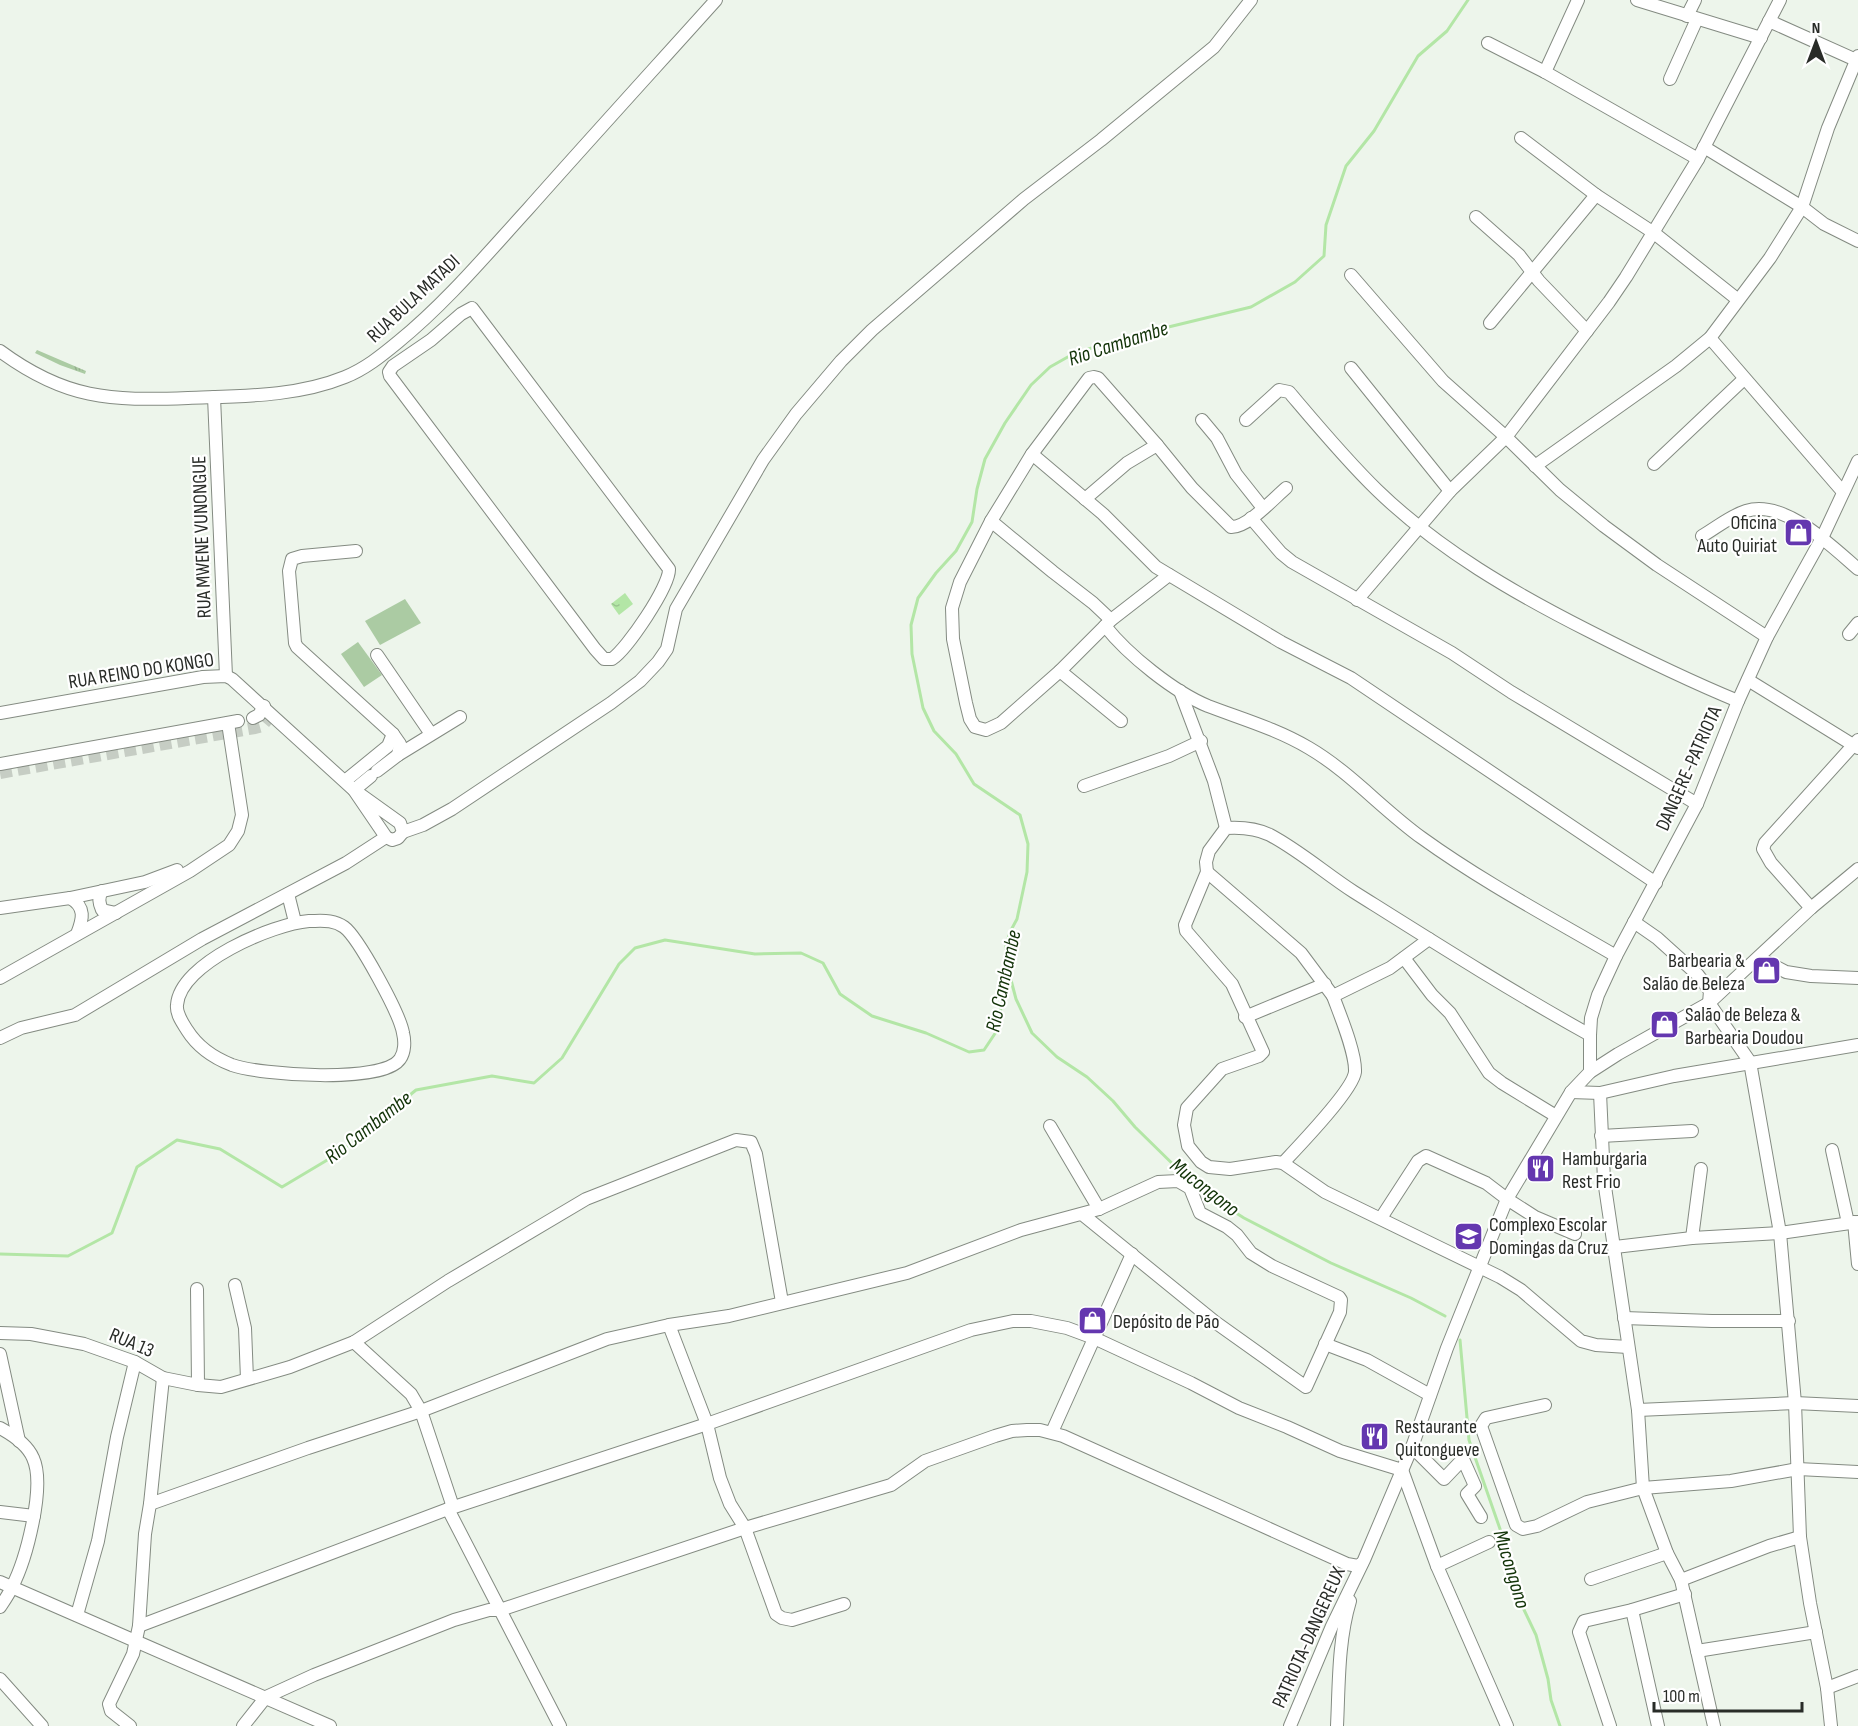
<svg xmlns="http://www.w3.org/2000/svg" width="1858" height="1726" font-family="'Sofia Sans Condensed',sans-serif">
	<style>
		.grass { fill: url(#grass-tufts) }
		.park { fill: #abcba3 }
		.water { fill: url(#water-ripples) }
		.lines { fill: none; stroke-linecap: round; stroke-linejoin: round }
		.stream { stroke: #b3e6a6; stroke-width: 3 }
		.minor-tunnel { stroke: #c6cdc4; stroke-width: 12; stroke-dasharray: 12 6; stroke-linecap: butt }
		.minor-casing { stroke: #848b82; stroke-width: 14 }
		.minor { stroke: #fff; stroke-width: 12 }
		.labels { text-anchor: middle; stroke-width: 4.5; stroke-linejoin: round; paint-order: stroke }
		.street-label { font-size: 20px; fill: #292c28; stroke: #fff }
		.poi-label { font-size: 20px; fill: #292c28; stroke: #fff; text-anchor: start }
		.water-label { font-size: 21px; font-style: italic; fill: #123308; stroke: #fff }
	</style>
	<defs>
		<pattern id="grass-tufts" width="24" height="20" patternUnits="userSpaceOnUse" patternTransform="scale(1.5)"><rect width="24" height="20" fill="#abcba3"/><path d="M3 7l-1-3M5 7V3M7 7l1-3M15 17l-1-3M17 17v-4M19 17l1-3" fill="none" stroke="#93ae8c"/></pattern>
		<pattern id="water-ripples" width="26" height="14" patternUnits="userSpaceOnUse" patternTransform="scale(1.5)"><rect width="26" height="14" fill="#b3e6a6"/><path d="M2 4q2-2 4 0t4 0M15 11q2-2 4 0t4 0" fill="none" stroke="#9ac58f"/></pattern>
	</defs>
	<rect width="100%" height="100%" fill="#edf5eb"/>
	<polygon class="grass" points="37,350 86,371 85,374 60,365 35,353"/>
	<g class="park">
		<polygon points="405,599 421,623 380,645 365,621"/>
		<polygon points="358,642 382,675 364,687 341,654"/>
	</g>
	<polygon class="water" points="625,593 633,604 619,615 611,604"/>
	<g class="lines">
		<g class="stream">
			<polyline points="1006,961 1016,999 1032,1033 1057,1057 1087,1077 1113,1101 1135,1127 1185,1176 1214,1199 1244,1218 1331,1263 1411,1298 1445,1316"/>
			<polyline points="0,1254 68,1256 112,1233 137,1167 177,1140 220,1149 282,1187 339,1153 416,1090 492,1076 534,1083 562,1058 619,964 635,948 665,940 755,954 801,953 823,963 840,994 872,1016 926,1033 969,1052 984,1050 996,1032 1004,993 1003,974 1006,946 1010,932 1017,919 1027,872 1028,844 1020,815 974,784 956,754 934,731 923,708 912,654 911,625 918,598 936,573 956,551 972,522 977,489 985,459 1005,423 1031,385 1050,367 1073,354 1123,338 1251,307 1295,282 1324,256 1326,225 1346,166 1374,131 1418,56 1447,31 1468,0"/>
			<polyline points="1460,1340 1469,1440 1507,1549 1517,1595 1536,1635 1548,1679 1551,1700 1560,1726"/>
		</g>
		<polyline class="minor-tunnel" points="0,773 255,728 262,726 272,714"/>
		<defs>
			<g id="minor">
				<polyline points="1637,0 1761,38"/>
				<polyline points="1687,16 1695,0"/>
				<polyline points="1769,21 1856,60"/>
				<polyline points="1488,43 1545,72 1698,159"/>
				<polyline points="1545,72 1578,0"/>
				<polyline points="1670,79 1697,19"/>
				<polyline points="1521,138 1596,195 1654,233 1737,299"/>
				<polyline points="1704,147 1802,207 1824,224 1858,241"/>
				<polyline points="1476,217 1519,255 1539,281 1587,331"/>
				<polyline points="1351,275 1443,381 1506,437 1560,490 1604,526 1657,565 1767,637"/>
				<path d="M472,308L669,569C670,586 627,649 612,659H604L595,649L390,376L389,372L393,366L431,340L461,314Z"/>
				<polyline points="1490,323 1596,195"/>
				<polyline points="1710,338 1843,492"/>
				<path d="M0,351C65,399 110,401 188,398C240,396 296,397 345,377C365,369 381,356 398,342C446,303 486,255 528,209C590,139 653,70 716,0"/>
				<polyline points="1351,368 1450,491"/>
				<polyline points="214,397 226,676"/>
				<polyline points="1202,420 1217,438 1236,474 1263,508"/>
				<path d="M1246,420L1279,390L1289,392C1317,425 1346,460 1377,490C1439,550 1514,593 1589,631C1638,656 1687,680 1738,701"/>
				<polyline points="1157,445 1098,378 1094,377 1089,378 1032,454 991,521 960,582 952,608 953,639 966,703 970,719 975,727 986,730 1001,723 1060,671 1111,620 1169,575"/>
				<polyline points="1032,454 1103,514 1156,567 1281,642 1351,678 1656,883"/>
				<polyline points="1654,464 1744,379"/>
				<polyline points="1535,466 1676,366 1710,338 1770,258 1802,207 1828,128 1858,56"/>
				<path d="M1085,499L1127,463L1157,445L1192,488L1231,527C1247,528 1273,499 1286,488"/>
				<polyline points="1251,518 1281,553 1292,562 1452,653 1511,692 1697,804"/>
				<polyline points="991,521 1053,572 1093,603 1111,620"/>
				<path d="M1702,536C1716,528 1730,516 1746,511C1785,499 1831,546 1858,569"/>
				<polyline points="356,551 302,556 292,559 289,571 295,643 297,647 393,734 400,744 398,755"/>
				<polyline points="1357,600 1450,491 1506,437 1609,302 1626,277 1698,159 1780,0"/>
				<path d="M1105,626C1128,655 1174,692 1208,706C1242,719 1277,729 1309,748C1350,772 1383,810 1422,838C1483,882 1551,918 1616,956"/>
				<polyline points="1849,634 1858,623"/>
				<polyline points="377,655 431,734"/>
				<polyline points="1060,671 1121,721"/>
				<polyline points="1748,680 1858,748"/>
				<polyline points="1180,691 1214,781 1226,828"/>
				<polyline points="0,713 203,677 226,676 232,679 354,790 400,823 403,832 398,838 392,840 386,837 354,790"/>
				<polyline points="253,718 259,715 264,706"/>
				<polyline points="0,764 238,721"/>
				<polyline points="377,771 398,755 460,717"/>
				<polyline points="345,781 388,746 393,734"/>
				<polyline points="1084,786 1169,756 1201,741"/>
				<polyline points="354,790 371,776"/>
				<polyline points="403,832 423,825 452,809 611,703 640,681 658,662 667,649 676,609 763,460 796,414 841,361 872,330 1024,199 1101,140 1214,47 1251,0"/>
				<polyline points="1207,872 1301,953 1333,996 1390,968 1429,939"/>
				<path d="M102,891C98,898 99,903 102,910L116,913"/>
				<polyline points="288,894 295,922"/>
				<path d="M70,898C86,907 83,919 77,934"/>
				<polyline points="0,908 70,898 145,882 177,870"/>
				<polyline points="1811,908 1771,863 1763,849 1765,843 1858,740"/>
				<path d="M309,921C321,921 333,919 344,927C358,937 400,1014 403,1033C405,1041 405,1052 400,1059C383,1084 260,1075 232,1065C214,1058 197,1046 187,1030C182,1022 176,1014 177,1005C180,963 273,924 309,921Z"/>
				<polyline points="1634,922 1657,938 1698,975 1710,991 1709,1003 1750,1062 1780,1233 1795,1403 1800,1537 1810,1603 1827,1688 1831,1726"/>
				<polyline points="1404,958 1432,995 1450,1013 1489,1073 1502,1083 1556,1116"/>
				<polyline points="1759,958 1786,972 1811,976 1858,978"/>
				<polyline points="0,978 190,871 229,845 238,831 242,815 228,723"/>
				<polyline points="1245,1017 1325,984"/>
				<path d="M1590,1035C1509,990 1432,941 1354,892C1326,874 1300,851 1270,835C1256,828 1242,827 1226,828L1209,851L1206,862L1207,872L1185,925L1186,931L1232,984L1263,1052L1259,1056L1222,1069L1187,1108L1184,1125L1188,1146L1201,1162L1209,1167L1230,1169L1276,1162L1283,1163L1325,1192L1500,1277L1521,1290L1581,1341L1596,1345L1628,1347"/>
				<polyline points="0,1038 21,1028 75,1015 202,939 346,863 386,837"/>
				<polyline points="1590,1072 1590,1035 1591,1018 1598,995 1616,956 1697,804 1738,701 1767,637 1822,538 1858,461"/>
				<polyline points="1571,1092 1600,1093 1674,1076 1858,1045"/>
				<polyline points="1600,1093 1604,1180 1638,1410 1643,1488 1667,1553 1681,1580 1714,1726"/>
				<polyline points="1050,1126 1099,1209"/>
				<polyline points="1601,1136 1692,1131"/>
				<polyline points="1832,1150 1848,1223"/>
				<path d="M1283,1163C1298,1147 1353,1090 1355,1072C1356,1053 1340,1015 1333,996"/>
				<polyline points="1381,1218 1418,1161 1426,1156 1486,1183 1507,1199 1535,1217 1575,1234"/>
				<polyline points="1854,1222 1858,1264"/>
				<polyline points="1692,1238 1701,1169"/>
				<polyline points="1615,1247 1692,1238 1780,1233 1858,1222"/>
				<polyline points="235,1285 245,1328 247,1379"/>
				<polyline points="197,1289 198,1385"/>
				<polyline points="1624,1318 1712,1321 1789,1321"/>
				<polyline points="669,1325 707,1424 720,1478 730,1504 745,1528 776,1614 782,1618 792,1620 844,1604"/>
				<polyline points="0,1333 31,1334 84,1344 135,1362 163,1378 198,1385 221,1387 290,1367 354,1342 448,1281 586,1199 736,1140 751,1142 756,1154 782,1302"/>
				<polyline points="354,1342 411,1394 421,1411 453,1507"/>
				<polyline points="1325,1344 1367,1360 1430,1395"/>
				<polyline points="0,1354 19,1441"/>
				<polyline points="1545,1405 1486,1418 1481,1426 1516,1525 1523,1529 1537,1526 1587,1502 1643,1488 1731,1481 1798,1469 1858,1472"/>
				<polyline points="1638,1410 1795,1403 1858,1406"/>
				<path d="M0,1428C13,1435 27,1444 33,1458C46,1486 26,1560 12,1587C9,1594 4,1601 0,1607"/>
				<polyline points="1052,1432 1132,1254"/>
				<polyline points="1412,1447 1444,1479 1463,1459 1475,1486 1467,1494 1481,1517"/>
				<polyline points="1402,1470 1437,1566 1507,1726"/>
				<polyline points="150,1504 308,1448 421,1411 607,1339 669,1325 729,1316 907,1273 1021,1230 1099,1209 1158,1182 1178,1181 1190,1188 1200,1213 1227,1227 1237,1235 1251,1253 1272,1266 1339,1297 1341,1300 1340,1312 1306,1387 1215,1322 1082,1214"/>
				<polyline points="448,1509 560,1726"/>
				<polyline points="0,1512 34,1516"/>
				<polyline points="1437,1566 1489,1542"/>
				<polyline points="1591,1579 1667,1553"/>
				<polyline points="1681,1580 1769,1546 1800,1537"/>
				<polyline points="0,1582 330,1726"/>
				<polyline points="1632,1610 1658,1726"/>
				<polyline points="77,1615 98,1541 117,1437 135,1362"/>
				<polyline points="139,1626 448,1509 707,1424 971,1330 1013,1321 1031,1321 1067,1328 1094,1338 1191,1383 1239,1408 1287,1427 1340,1451 1402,1470"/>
				<polyline points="1697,1651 1816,1632"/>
				<polyline points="0,1679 42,1726"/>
				<polyline points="1827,1688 1858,1676"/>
				<polyline points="130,1726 111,1711 109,1704 133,1654 139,1626 145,1534 150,1504 163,1378"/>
				<polyline points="243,1726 266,1697 314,1675 454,1620 489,1610 500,1610 745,1528 891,1485 925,1461 995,1436 1012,1431 1027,1430 1040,1430 1063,1436 1347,1564 1358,1566 1362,1563"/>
				<polyline points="1290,1726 1332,1626 1364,1560 1412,1447 1447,1348 1507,1199 1571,1092 1590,1072 1618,1054 1709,1003 1811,908 1858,869"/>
				<path d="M1337,1726C1339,1685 1338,1641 1350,1601"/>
				<polyline points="1610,1726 1579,1632 1584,1621 1632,1610 1685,1594"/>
			</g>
		</defs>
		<use href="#minor" class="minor-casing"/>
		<use href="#minor" class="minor"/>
	</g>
	<defs>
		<symbol id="shop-square" viewBox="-11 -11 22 22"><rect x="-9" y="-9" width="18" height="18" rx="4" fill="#6437af" stroke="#fff"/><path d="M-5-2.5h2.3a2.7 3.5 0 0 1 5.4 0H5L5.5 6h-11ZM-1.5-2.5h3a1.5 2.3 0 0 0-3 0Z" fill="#fff"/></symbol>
		<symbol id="restaurant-square" viewBox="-11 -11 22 22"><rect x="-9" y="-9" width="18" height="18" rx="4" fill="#6437af" stroke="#fff"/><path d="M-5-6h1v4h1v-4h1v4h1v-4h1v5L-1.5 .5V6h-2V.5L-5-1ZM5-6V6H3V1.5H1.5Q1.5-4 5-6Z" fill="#fff"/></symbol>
		<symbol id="school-square" viewBox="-11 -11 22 22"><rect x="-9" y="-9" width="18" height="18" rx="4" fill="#6437af" stroke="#fff"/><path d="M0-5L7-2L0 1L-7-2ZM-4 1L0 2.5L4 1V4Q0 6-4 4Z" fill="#fff"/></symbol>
	</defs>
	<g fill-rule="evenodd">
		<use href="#shop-square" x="1782" y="516" width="33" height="33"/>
		<use href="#shop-square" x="1750" y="954" width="33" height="33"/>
		<use href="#shop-square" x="1648" y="1008" width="33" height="33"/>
		<use href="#restaurant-square" x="1524" y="1152" width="33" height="33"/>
		<use href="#school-square" x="1452" y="1220" width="33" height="33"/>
		<use href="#shop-square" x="1076" y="1304" width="33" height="33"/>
		<use href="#restaurant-square" x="1358" y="1420" width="33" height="33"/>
	</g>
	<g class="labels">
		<g class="street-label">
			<text transform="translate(413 298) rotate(-43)" y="7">RUA BULA MATADI</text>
			<text transform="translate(201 537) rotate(-92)" y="7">RUA MWENE VUNONGUE</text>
			<text transform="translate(141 670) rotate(-9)" y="7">RUA REINO DO KONGO</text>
			<text transform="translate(1688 768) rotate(-66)" y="7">DANGERE-PATRIOTA</text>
			<text transform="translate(132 1342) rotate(23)" y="7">RUA 13</text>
			<text transform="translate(1308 1637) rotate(-66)" y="7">PATRIOTA-DANGEREUX</text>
		</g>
		<g class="poi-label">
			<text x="1777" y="529" text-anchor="end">Oficina<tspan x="1777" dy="23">Auto Quiriat</tspan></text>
			<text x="1745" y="967" text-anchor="end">Barbearia &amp;<tspan x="1745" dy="23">Salão de Beleza</tspan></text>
			<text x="1685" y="1021">Salão de Beleza &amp;<tspan x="1685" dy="23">Barbearia Doudou</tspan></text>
			<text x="1562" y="1165">Hamburgaria<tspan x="1562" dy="23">Rest Frio</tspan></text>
			<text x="1489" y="1231">Complexo Escolar<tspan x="1489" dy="23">Domingas da Cruz</tspan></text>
			<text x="1113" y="1328">Depósito de Pão</text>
			<text x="1395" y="1433">Restaurante<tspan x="1395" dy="23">Quitongueve</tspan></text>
		</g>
		<g class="water-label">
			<text transform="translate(1118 343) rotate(-18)" y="7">Rio Cambambe</text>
			<text transform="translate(1003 981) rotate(-78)" y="7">Rio Cambambe</text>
			<text transform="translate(368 1127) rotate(-38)" y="7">Rio Cambambe</text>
			<text transform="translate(1205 1187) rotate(38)" y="7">Mucongono</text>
			<text transform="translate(1512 1569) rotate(73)" y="7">Mucongono</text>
		</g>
	</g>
	<g transform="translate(1816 42)" stroke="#ffffff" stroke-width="4.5" paint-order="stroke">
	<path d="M0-4.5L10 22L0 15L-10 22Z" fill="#292c28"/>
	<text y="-9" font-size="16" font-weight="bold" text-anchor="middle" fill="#292c28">N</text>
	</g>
	<path d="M1654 1702v9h148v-9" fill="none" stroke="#292c28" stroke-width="3"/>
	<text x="1663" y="1702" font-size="18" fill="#292c28" stroke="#ffffff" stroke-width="4.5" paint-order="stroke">100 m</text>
</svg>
